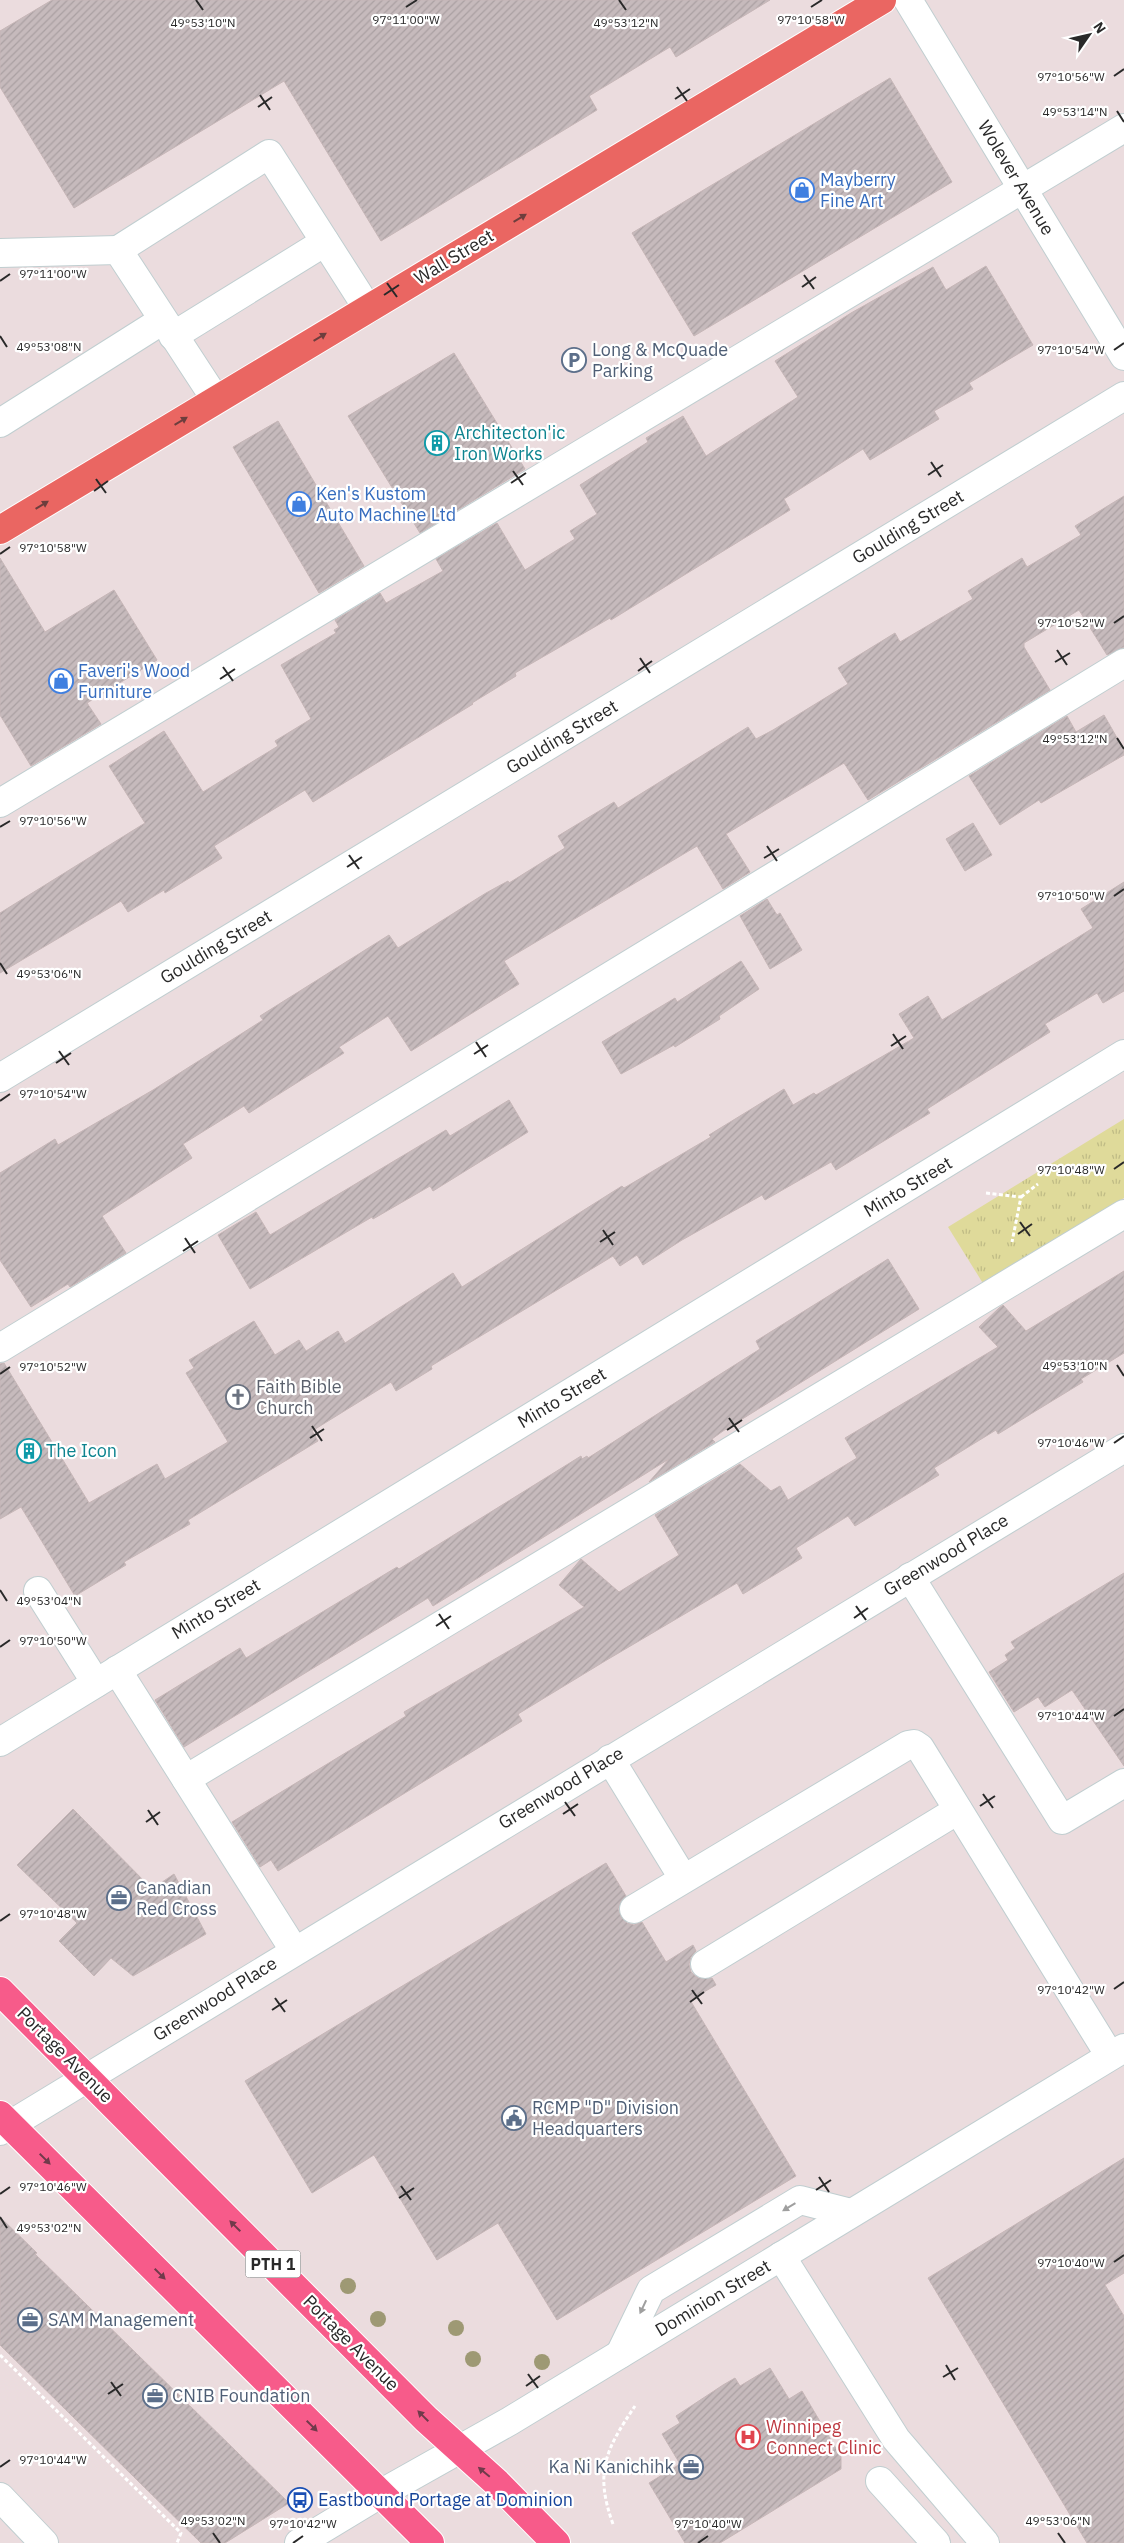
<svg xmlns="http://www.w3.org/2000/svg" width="1124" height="2543" font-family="'IBM Plex Sans',sans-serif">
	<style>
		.park { fill: url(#park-tufts) }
		.building { fill: url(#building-hatch); stroke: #c6b6b7 }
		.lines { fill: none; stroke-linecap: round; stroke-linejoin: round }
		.minor-casing { stroke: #c0ced0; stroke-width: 30 }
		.major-casing { stroke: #fff; stroke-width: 30 }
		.highway-casing { stroke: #fff; stroke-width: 30 }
		.path { stroke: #fff; stroke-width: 3; stroke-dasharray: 4 2.5; stroke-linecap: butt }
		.minor { stroke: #fff; stroke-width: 28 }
		.major { stroke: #ea6662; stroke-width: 28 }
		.highway { stroke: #f75b8a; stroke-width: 28 }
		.tree { fill: #9e9974 }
		.oneway { fill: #6d3e3d }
		.oneway2 { fill: #713a4b }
		.oneway3 { fill: #9f9f9f }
		.ticks { fill: none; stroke: #292929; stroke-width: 2 }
		.labels { text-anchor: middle; stroke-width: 4.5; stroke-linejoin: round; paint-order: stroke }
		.shield { fill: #fff; stroke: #696969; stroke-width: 1 }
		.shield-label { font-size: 16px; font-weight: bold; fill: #292929 }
		.street-label { font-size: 18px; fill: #292929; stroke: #fff }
		.shop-label { font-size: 18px; fill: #366cbe; stroke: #fff; text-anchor: start }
		.service-label { font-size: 18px; fill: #4e5e75; stroke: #fff; text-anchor: start }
		.culture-label { font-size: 18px; fill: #0d838f; stroke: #fff; text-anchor: start }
		.worship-label { font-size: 18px; fill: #5b616d; stroke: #fff; text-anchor: start }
		.health-label { font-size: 18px; fill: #be3a42; stroke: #fff; text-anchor: start }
		.transit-label { font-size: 18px; fill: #164399; stroke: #fff; text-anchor: start }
		.ticks-label { font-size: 12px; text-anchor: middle; fill: #292929; stroke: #fff; stroke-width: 4.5; stroke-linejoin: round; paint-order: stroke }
	</style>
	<defs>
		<pattern id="park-tufts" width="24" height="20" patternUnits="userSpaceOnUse" patternTransform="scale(1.25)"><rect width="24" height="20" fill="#dfda9a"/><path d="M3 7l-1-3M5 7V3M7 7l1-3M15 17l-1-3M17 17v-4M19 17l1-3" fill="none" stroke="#bfbb85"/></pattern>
		<pattern id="building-hatch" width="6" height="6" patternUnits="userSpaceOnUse" patternTransform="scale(1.25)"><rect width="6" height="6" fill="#c6babc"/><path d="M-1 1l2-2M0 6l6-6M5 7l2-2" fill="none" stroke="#aaa0a2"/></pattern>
	</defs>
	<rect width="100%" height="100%" fill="#ebdcde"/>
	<polygon class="park" points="1124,1119 1124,1198 984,1285 948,1227"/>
	<g class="building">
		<polygon points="52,0 770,0 676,57 670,47 589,96 597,110 381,241 284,81 74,208 0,87 0,31"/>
		<polygon points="890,78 952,182 694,336 632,233"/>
		<polygon points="986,266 1033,345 969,383 973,389 934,411 939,419 870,460 863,449 784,499 790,510 611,620 610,618 515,673 516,676 472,703 473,704 313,802 305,790 214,846 222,858 165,893 164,890 128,912 121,901 0,973 0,913 145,823 109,766 164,731 203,792 278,746 275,741 311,719 281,665 336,633 334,630 339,627 335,620 380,593 386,603 443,571 436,559 497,523 525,570 575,539 570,531 597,514 580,485 648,442 646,438 683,416 706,456 798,397 775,361 851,313 933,267 946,290"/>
		<polygon points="454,353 525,469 420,533 348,416"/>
		<polygon points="278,421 364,566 319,593 233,447"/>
		<polygon points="1124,496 1124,647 1107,655 1079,610 1024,643 1024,647 1050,690 868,800 844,763 726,834 750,872 723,889 697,846 504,961 519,984 411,1051 388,1016 339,1047 344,1053 249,1113 244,1106 183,1144 192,1158 102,1216 126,1253 70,1287 68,1284 31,1307 0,1260 0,1173 55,1139 58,1145 153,1090 263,1020 260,1016 389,935 398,948 486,893 508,881 509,883 565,848 558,836 614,802 618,808 748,727 756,739 773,730 848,684 838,668 895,633 900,642 973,599 968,591 1022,558 1027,567 1081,535 1075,526"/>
		<polygon points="0,558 45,632 114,590 157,660 87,703 101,724 31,766 0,715"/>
		<polygon points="1104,715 1124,750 1124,755 1041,803 1039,800 1000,825 969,776 1067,716 1076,732"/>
		<polygon points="973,823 992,855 965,871 946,839"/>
		<polygon points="1124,882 1124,991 1103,1003 1097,993 1045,1024 1050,1032 927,1109 930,1113 836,1170 831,1162 765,1200 762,1195 682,1240 643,1265 637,1255 620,1266 613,1256 431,1366 432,1369 396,1391 391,1382 312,1431 318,1441 188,1520 190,1524 124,1562 126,1565 75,1596 21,1507 0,1519 0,1364 4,1363 89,1503 157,1464 165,1479 228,1442 186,1373 194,1368 189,1360 254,1321 275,1355 299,1340 306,1351 338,1331 345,1343 453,1273 462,1287 622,1186 624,1188 711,1137 709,1135 784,1089 793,1105 814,1093 816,1095 914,1038 899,1014 928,996 942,1020 1067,944 1093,928 1081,909"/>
		<polygon points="767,899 777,915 780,913 802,950 770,969 740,916"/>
		<polygon points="741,961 759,989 719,1016 720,1019 675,1047 674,1045 621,1074 602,1042 675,998 677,1002"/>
		<polygon points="509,1100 528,1132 433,1191 430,1186 373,1219 372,1217 250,1289 218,1235 256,1212 270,1235 446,1130 450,1136"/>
		<polygon points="888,1259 919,1309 723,1431 712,1439 715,1442 649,1482 669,1459 433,1606 428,1598 184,1747 155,1700 240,1648 246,1658 397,1567 399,1569 581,1456 582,1459 587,1456 588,1458 760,1349 756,1341"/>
		<polygon points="1124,1271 1124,1353 1081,1379 1083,1382 998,1434 996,1430 934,1468 939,1475 855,1526 848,1516 796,1548 802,1558 743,1594 737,1583 605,1661 518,1714 522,1721 278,1871 271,1860 260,1867 232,1822 406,1716 404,1712 584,1607 559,1585 581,1559 619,1592 679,1555 655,1515 740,1464 771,1491 780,1486 788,1500 857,1458 845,1438 998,1347 979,1327 999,1308 1003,1305 1026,1331"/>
		<polygon points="1124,1573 1124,1766 1072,1690 1045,1707 1038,1697 1014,1712 989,1672 1008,1660 1005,1655 1015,1648 1011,1642"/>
		<polygon points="73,1809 152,1889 174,1874 206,1934 133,1976 111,1958 94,1976 59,1941 77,1923 17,1865"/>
		<polygon points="606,1863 626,1896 621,1901 618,1909 621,1917 627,1923 634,1925 642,1922 666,1962 693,1945 696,1951 691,1957 689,1964 691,1972 698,1978 712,1978 716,1985 690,2000 796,2176 557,2320 498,2223 437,2260 374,2155 312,2193 245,2081"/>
		<polygon points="1124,2158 1124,2273 1105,2285 1124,2316 1124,2543 1087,2543 928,2278"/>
		<polygon points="0,2217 37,2253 35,2254 289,2503 225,2543 201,2543 0,2345"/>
		<polygon points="770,2368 789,2399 802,2391 841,2457 841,2469 720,2543 685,2543 649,2483 680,2464 662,2434 680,2423 676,2416 723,2385 735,2378 740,2386"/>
	</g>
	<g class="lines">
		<defs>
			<g id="minor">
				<polyline points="908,0 1124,356"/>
				<polyline points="0,253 118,250"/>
				<polyline points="173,336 325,242"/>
				<polyline points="216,400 118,250 269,154 368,309"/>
				<polyline points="0,423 163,320"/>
				<polyline points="0,803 1124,128"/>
				<polyline points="0,1078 1124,396"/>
				<polyline points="0,1348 1124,663"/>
				<polyline points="910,1577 1062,1820 1124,1783"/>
				<polyline points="38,1591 96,1683"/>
				<polyline points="117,1670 294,1950"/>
				<polyline points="0,1742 1124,1054"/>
				<polyline points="610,1759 683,1878"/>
				<polyline points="186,1779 1124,1214"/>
				<polyline points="634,1909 908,1745 914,1744 920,1748 1110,2056"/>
				<polyline points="705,1964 958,1810"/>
				<polyline points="0,2131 1124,1448"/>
				<polyline points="781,2256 896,2439 985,2543"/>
				<polyline points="620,2354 651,2290 800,2200 851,2213"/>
				<polyline points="880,2481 936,2543"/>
				<polyline points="0,2497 44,2543"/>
				<polyline points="299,2543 380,2494 510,2421 1124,2048"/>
			</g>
			<polyline id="major" points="0,530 882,0"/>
			<g id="highway">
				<polyline points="0,1991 426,2419 497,2483 556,2543"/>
				<polyline points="0,2115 430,2543"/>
			</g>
		</defs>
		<use href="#minor" class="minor-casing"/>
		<use href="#major" class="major-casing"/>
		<use href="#highway" class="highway-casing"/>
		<g class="path">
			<polyline points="986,1193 1021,1197 1012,1242"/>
			<polyline points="1021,1197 1038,1184"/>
			<polyline points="0,2355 181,2533 177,2543"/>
			<path d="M613,2524C594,2472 606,2449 635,2406"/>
		</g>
		<use href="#minor" class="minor"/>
		<use href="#major" class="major"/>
		<use href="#highway" class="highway"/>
	</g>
	<g class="tree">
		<circle cx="348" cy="2286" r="8"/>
		<circle cx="378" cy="2319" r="8"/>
		<circle cx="456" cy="2328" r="8"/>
		<circle cx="473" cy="2359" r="8"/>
		<circle cx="542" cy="2362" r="8"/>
		<circle cx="581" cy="2466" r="8"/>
	</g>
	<defs><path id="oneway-solid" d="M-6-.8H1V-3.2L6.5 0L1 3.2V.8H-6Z" transform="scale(1.25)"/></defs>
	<g class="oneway">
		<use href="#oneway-solid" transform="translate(520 218) rotate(-31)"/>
		<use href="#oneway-solid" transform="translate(320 337) rotate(-31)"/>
		<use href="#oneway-solid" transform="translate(181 421) rotate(-31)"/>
		<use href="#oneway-solid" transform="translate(42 505) rotate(-31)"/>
	</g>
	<g class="oneway2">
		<use href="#oneway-solid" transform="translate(45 2159) rotate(45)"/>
		<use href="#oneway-solid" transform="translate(235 2226) rotate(-135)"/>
		<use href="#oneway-solid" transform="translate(160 2274) rotate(45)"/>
		<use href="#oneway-solid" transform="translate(423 2416) rotate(-135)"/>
		<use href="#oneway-solid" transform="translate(312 2426) rotate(45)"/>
		<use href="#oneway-solid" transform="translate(484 2472) rotate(-140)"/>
	</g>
	<g class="oneway3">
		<use href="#oneway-solid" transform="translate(789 2207) rotate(149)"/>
		<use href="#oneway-solid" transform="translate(643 2307) rotate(115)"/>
	</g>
	<path class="ticks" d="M196,0L203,10M619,0L626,10M406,7L417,0M811,7L822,0M1114,76L1124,69M677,87L687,101M260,95L270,110M675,99L690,89M258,107L272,97M1117,111L1124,122M804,275L814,289M0,281L10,274M387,283L397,297M802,287L816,277M384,295L399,285M0,336L7,347M1114,350L1124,343M931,462L941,477M513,471L523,485M928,475L943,465M96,479L106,493M511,483L526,473M94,491L108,481M0,554L10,547M1114,623L1124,616M1057,650L1067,665M640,658L650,673M1055,662L1070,653M223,667L233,681M638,671L652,661M220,679L235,669M1117,738L1124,749M0,827L10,821M767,846L777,861M349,855L359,869M764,858L779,849M347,867L362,857M1114,896L1124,889M0,963L7,974M893,1034L903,1049M476,1042L486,1057M891,1046L906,1036M59,1051L69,1065M474,1054L488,1045M56,1063L71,1053M0,1101L10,1094M1114,1169L1124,1162M1020,1222L1030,1236M603,1230L613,1245M1018,1234L1032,1224M185,1238L195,1253M600,1242L615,1232M183,1251L198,1241M1117,1365L1124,1376M0,1374L10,1367M729,1418L739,1432M312,1426L322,1441M727,1430L742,1420M310,1438L324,1429M1114,1443L1124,1436M0,1590L7,1601M856,1606L866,1620M439,1614L449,1629M854,1618L868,1608M436,1626L451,1616M0,1647L10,1640M1114,1716L1124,1709M983,1794L993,1808M565,1802L575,1816M980,1806L995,1796M148,1810L158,1825M563,1814L578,1804M146,1822L160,1812M0,1921L10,1914M1114,1989L1124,1982M692,1990L702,2004M275,1998L285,2012M690,2002L704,1992M272,2010L287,2000M819,2177L829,2192M401,2186L411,2200M816,2190L831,2180M0,2194L10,2187M399,2198L414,2188M0,2217L7,2228M1114,2262L1124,2255M946,2365L955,2380M528,2374L538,2388M943,2377L958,2368M111,2382L121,2396M526,2386L540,2376M108,2394L123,2384M0,2467L10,2460M213,2533L220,2543M1058,2533L1065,2543M293,2543L303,2536M698,2543L708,2536"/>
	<defs>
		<symbol id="shop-ring" viewBox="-11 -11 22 22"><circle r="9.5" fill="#fff" stroke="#3f7fe0" stroke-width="1.5"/><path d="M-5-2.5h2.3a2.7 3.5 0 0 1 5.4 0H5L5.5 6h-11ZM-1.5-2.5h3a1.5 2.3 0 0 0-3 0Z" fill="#3f7fe0"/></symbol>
		<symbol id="parking-ring" viewBox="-11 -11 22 22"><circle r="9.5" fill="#fff" stroke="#5c6f8a" stroke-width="1.5"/><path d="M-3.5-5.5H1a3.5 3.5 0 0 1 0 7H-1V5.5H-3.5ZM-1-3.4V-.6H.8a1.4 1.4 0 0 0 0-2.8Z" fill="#5c6f8a"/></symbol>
		<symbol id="building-ring" viewBox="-11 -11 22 22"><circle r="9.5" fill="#fff" stroke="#0f9aa8" stroke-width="1.5"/><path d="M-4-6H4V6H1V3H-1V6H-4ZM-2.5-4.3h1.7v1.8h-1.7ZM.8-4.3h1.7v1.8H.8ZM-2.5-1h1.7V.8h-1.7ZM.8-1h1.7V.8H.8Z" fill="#0f9aa8"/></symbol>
		<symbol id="church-ring" viewBox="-11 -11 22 22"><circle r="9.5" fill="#fff" stroke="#6b7280" stroke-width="1.5"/><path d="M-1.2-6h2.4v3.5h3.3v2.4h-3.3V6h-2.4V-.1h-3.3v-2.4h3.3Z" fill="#6b7280"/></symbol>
		<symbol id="office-ring" viewBox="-11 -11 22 22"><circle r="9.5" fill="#fff" stroke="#5c6f8a" stroke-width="1.5"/><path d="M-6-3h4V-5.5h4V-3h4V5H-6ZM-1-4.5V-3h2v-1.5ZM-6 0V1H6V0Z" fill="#5c6f8a"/></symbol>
		<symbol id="civic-ring" viewBox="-11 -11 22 22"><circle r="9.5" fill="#fff" stroke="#5c6f8a" stroke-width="1.5"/><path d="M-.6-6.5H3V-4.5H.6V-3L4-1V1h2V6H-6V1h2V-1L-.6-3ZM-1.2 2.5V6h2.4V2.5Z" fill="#5c6f8a"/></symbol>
		<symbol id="hospital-ring" viewBox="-11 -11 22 22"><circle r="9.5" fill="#fff" stroke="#e0444e" stroke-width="1.5"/><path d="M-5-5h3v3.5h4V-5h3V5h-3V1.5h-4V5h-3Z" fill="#e0444e"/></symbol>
		<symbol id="bus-ring" viewBox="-11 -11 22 22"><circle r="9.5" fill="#fff" stroke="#1a4fb4" stroke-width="1.5"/><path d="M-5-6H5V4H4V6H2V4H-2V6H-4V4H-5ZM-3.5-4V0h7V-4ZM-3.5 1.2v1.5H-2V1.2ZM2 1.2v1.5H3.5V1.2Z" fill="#1a4fb4"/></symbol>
	</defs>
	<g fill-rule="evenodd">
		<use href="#shop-ring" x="788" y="176" width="28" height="28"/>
		<use href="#parking-ring" x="560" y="346" width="28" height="28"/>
		<use href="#building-ring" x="423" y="429" width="28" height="28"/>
		<use href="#shop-ring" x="285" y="490" width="28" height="28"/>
		<use href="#shop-ring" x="47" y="667" width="28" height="28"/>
		<use href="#church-ring" x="224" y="1383" width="28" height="28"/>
		<use href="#building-ring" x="15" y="1437" width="28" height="28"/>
		<use href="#office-ring" x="105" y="1884" width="28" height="28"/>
		<use href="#civic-ring" x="500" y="2104" width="28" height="28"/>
		<use href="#office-ring" x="16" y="2306" width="28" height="28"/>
		<use href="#office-ring" x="141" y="2382" width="28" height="28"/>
		<use href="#hospital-ring" x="734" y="2423" width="28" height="28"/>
		<use href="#office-ring" x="677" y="2453" width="28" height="28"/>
		<use href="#bus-ring" x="286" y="2486" width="28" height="28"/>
	</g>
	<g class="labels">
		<rect class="shield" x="245.5" y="2250.5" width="55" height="27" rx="4"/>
		<g class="shield-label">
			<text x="273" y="2270">PTH 1</text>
		</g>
		<g class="street-label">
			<text transform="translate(1016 178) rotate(59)" y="6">Wolever Avenue</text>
			<text transform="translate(454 257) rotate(-31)" y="6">Wall Street</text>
			<text transform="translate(908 527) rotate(-31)" y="6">Goulding Street</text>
			<text transform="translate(562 737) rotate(-31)" y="6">Goulding Street</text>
			<text transform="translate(216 947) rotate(-31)" y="6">Goulding Street</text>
			<text transform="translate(908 1187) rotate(-31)" y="6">Minto Street</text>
			<text transform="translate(562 1398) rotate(-31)" y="6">Minto Street</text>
			<text transform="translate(946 1555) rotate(-31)" y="6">Greenwood Place</text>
			<text transform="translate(216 1609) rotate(-31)" y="6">Minto Street</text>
			<text transform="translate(561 1788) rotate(-31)" y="6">Greenwood Place</text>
			<text transform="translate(215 1999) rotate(-32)" y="6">Greenwood Place</text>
			<text transform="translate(65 2055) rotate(45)" y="6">Portage Avenue</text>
			<text transform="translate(713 2298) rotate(-31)" y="6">Dominion Street</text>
			<text transform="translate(351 2343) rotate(45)" y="6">Portage Avenue</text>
		</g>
		<g class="shop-label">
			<text x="820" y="186">Mayberry<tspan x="820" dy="21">Fine Art</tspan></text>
			<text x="316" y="500">Ken's Kustom<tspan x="316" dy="21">Auto Machine Ltd</tspan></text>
			<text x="78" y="677">Faveri's Wood<tspan x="78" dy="21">Furniture</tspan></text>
		</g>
		<g class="service-label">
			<text x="592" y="356">Long &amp; McQuade<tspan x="592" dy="21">Parking</tspan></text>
			<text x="136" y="1894">Canadian<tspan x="136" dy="21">Red Cross</tspan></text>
			<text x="532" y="2114">RCMP "D" Division<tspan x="532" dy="21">Headquarters</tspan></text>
			<text x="48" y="2326">SAM Management</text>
			<text x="172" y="2402">CNIB Foundation</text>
			<text x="674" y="2473" text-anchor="end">Ka Ni Kanichihk</text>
		</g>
		<g class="culture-label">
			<text x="454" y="439">Architecton'ic<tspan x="454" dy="21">Iron Works</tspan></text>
			<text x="46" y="1457">The Icon</text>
		</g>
		<g class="worship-label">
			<text x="256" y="1393">Faith Bible<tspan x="256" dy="21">Church</tspan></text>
		</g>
		<g class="health-label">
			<text x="766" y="2433">Winnipeg<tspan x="766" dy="21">Connect Clinic</tspan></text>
		</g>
		<g class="transit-label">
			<text x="318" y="2506">Eastbound Portage at Dominion</text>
		</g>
	</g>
	<g class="ticks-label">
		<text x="406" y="24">97°11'00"W</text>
		<text x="811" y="24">97°10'58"W</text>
		<text x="203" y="27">49°53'10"N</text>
		<text x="626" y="27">49°53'12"N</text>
		<text x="1071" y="81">97°10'56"W</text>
		<text x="1075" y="116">49°53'14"N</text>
		<text x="53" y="278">97°11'00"W</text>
		<text x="49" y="351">49°53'08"N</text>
		<text x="1071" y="354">97°10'54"W</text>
		<text x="53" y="552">97°10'58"W</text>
		<text x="1071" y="627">97°10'52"W</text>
		<text x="1075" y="743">49°53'12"N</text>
		<text x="53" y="825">97°10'56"W</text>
		<text x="1071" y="900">97°10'50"W</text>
		<text x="49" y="978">49°53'06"N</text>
		<text x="53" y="1098">97°10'54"W</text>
		<text x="1071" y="1174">97°10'48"W</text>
		<text x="1075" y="1370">49°53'10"N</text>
		<text x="53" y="1371">97°10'52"W</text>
		<text x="1071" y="1447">97°10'46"W</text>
		<text x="49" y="1605">49°53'04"N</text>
		<text x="53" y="1645">97°10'50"W</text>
		<text x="1071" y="1720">97°10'44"W</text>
		<text x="53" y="1918">97°10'48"W</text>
		<text x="1071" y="1994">97°10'42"W</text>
		<text x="53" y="2191">97°10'46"W</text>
		<text x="49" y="2232">49°53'02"N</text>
		<text x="1071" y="2267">97°10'40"W</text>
		<text x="53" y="2464">97°10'44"W</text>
		<text x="213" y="2525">49°53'02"N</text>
		<text x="1058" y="2525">49°53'06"N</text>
		<text x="303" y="2528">97°10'42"W</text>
		<text x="708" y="2528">97°10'40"W</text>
	</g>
	<g transform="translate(1089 35) rotate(56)" stroke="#ffffff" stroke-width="4" paint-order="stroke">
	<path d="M0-4L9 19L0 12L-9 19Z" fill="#292929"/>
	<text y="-8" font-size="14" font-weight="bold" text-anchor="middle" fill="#292929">N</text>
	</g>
</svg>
